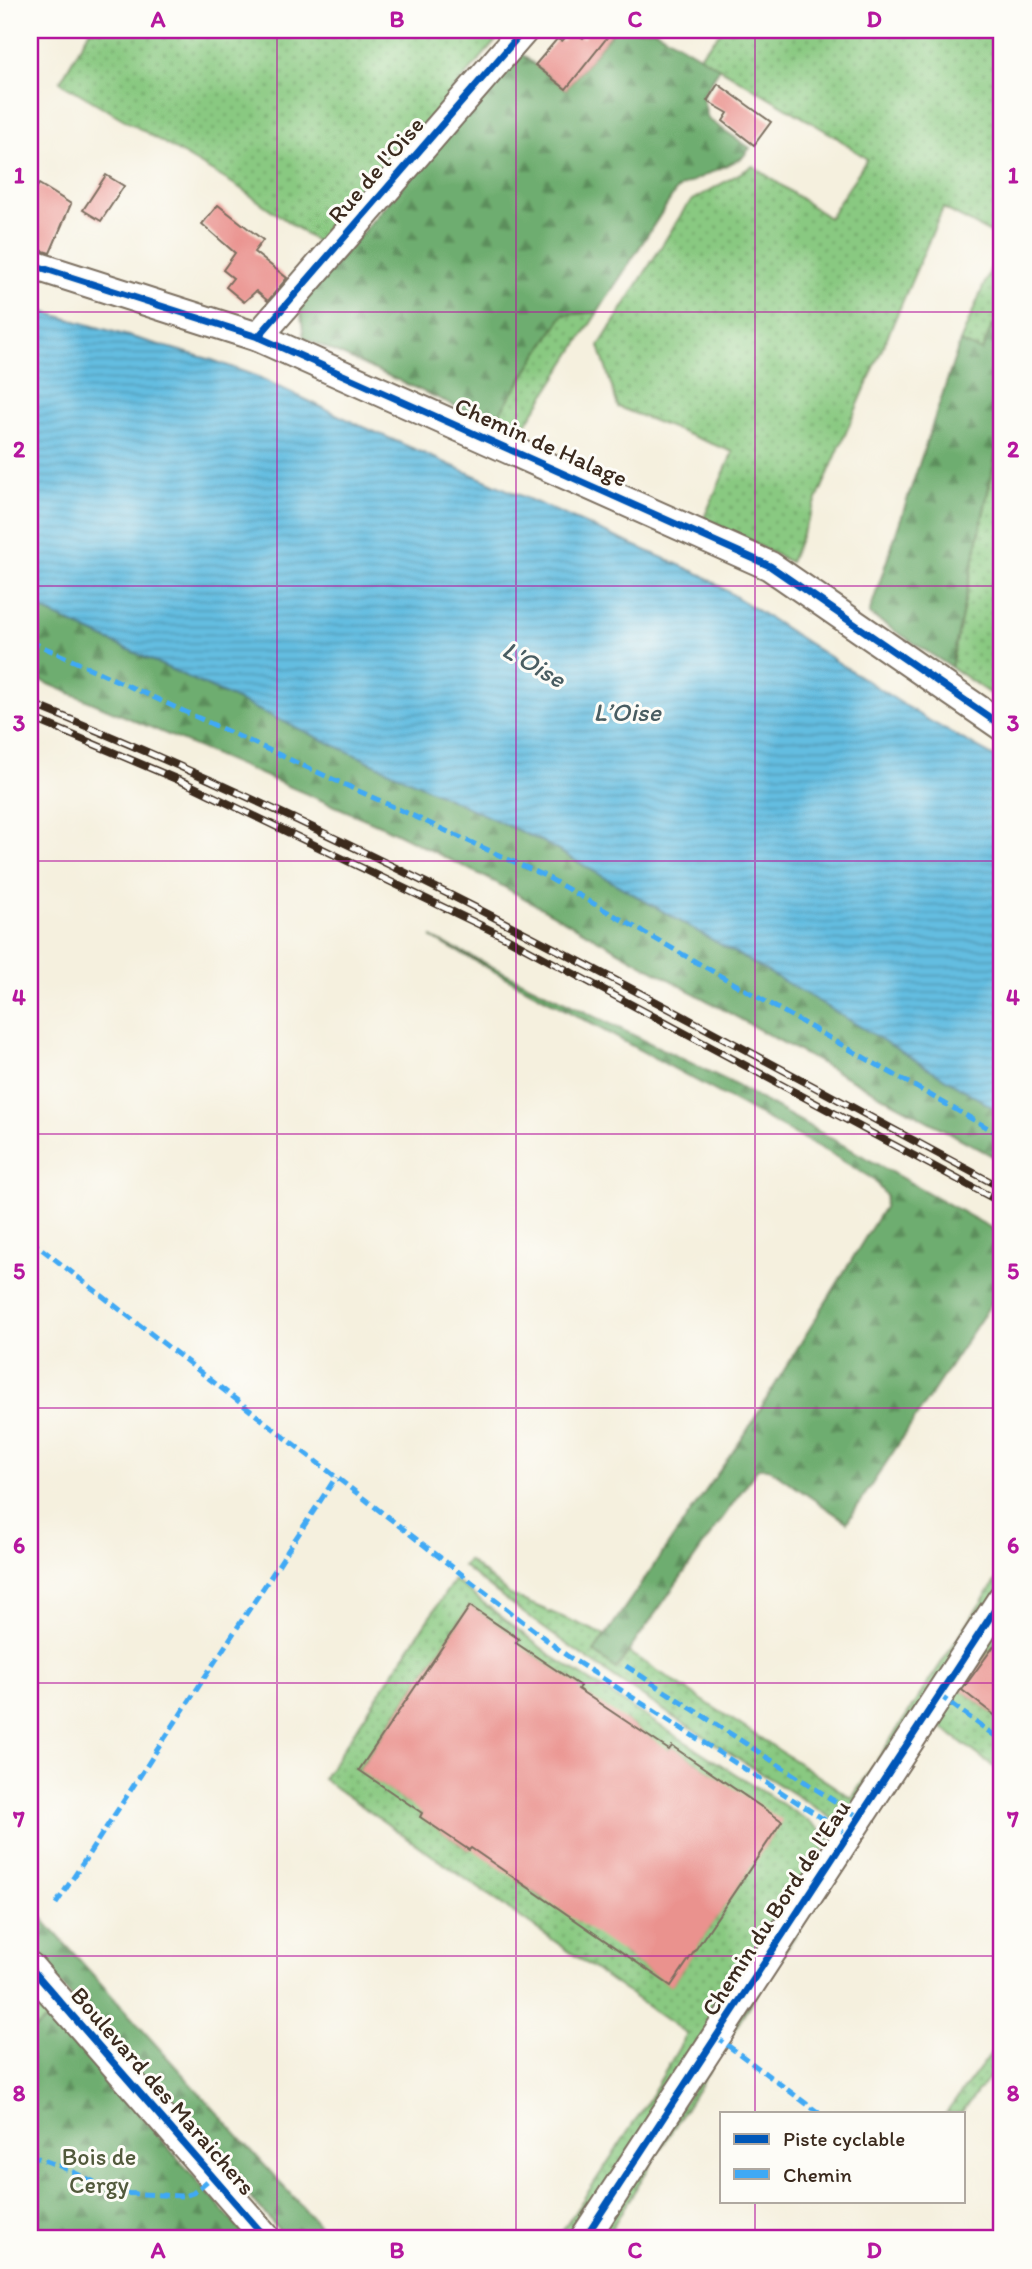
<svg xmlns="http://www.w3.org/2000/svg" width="1032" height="2269" font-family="Itim,sans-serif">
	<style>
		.grass { fill: url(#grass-dots); stroke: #627a50; stroke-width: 2; fill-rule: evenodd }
		.forest { fill: url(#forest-firs); stroke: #546c46; stroke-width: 2 }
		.water { fill: url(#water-rules); stroke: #4f7480; stroke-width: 2 }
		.building { fill: #ea928e }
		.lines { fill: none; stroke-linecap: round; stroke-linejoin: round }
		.minor-casing { stroke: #7c6f61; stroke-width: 32 }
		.minor { stroke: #fff; stroke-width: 28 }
		.rail-casing { stroke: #3b2a1e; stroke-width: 8 }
		.rail { stroke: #fdfcf7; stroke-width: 5; stroke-dasharray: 16; stroke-linecap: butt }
		.quiet { stroke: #3fa9f5; stroke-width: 5; stroke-dasharray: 10 5; stroke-linecap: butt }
		.cycleway-casing { stroke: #fdfcf7; stroke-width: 11 }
		.cycleway { stroke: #0057b8; stroke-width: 7 }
		.grid { fill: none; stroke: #b5179e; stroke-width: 2; stroke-opacity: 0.55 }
		.labels { text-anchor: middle; stroke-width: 6; stroke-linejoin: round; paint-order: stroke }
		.street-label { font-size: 24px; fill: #3b2a1e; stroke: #fdfcf7 }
		.park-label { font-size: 24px; fill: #525a3c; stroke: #fdfcf7 }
		.water-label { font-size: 26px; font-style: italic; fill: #495d62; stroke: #fdfcf7 }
		.neatline { fill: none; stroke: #b5179e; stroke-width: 2.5 }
		.grid-label { font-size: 23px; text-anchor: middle; font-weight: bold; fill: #b5179e }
	</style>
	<defs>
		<pattern id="grass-dots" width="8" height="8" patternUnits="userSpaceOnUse" patternTransform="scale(1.75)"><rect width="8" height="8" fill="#89c981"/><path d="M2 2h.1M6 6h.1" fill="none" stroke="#71a369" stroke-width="1.8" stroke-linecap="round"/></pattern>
		<pattern id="forest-firs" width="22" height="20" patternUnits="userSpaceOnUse" patternTransform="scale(1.75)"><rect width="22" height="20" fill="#6ead6f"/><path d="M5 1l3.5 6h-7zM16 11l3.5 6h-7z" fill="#5c8d5b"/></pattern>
		<pattern id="water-rules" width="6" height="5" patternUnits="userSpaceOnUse" patternTransform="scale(1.75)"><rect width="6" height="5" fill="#63bde1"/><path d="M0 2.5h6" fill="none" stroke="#539ab6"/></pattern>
	</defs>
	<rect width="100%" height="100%" fill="#fdfcf7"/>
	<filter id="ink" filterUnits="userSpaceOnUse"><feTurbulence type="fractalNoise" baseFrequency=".0143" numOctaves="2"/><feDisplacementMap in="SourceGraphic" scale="14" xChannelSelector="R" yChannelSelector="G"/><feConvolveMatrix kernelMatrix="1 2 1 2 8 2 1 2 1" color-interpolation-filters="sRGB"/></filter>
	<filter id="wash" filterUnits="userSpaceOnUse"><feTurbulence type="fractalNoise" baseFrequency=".00686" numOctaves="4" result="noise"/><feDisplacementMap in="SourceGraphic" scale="28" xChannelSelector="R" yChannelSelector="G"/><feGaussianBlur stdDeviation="1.57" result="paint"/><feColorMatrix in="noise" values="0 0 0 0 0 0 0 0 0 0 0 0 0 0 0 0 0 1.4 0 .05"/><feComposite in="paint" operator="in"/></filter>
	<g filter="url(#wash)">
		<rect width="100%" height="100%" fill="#f5f0de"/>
		<g class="grass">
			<polygon points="90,30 505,30 321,245 237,186 60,82"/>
			<polygon points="723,30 1002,30 1002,239 943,208 790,562 704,518 733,452 618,407 599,346 686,207 693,200 753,166 829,218 867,159 836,137 699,56"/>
			<polygon points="1002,242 1002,329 992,326 982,352 960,342"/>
			<polygon points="598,312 519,435 493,423 563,315"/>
			<polygon points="1000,436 1002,436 1002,702 951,667"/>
			<path d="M468,1560L510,1595L605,1635L594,1652L616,1669L629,1652L852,1798L1002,1571V1585L859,1807L844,1822L833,1819C707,1738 580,1661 463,1566Z"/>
			<path d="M454,1580L553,1657L804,1818L825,1833L830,1839L572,2239H557L645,2106L687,2034L323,1779ZM470,1606L519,1639L408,1803L359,1769ZM531,1653L579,1686L469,1850L420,1816ZM626,1721L652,1739L543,1898L517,1880ZM672,1746L721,1780L561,1909ZM781,1821L671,1985L622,1952Z"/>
			<polygon points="1002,1610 1002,1635 961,1689 1002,1721 1002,1773 937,1724 902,1773 877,1818 774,1966 614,2224 604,2239 596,2239"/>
			<polygon points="30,1988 53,2015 30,2033"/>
			<polygon points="1002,2039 1002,2061 961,2113 946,2113"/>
		</g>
		<g class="forest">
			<polygon points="614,30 655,30 720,68 702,96 708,119 750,148 742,158 680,187 675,192 598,312 563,315 493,423 304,338 300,306 517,51 566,89"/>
			<polygon points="992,326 1002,329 1002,425 951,667 869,614 960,342 982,351"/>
			<polygon points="30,604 543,842 818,1001 1002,1113 1002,1161 767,1034 495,882 384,827 30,676"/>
			<polygon points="431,937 730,1082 1002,1234 1002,1287 847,1522 768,1468 758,1468 616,1669 594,1652 745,1434 884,1207 886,1196 873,1179 828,1152"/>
			<polygon points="30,1905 331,2239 287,2239 30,1950"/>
			<polygon points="53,2015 248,2239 30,2239 30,2033"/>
		</g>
		<polygon class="water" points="30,308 212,360 258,377 359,425 702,575 926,719 1002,761 1002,1113 818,1001 543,842 30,604"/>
		<g id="blocks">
			<g class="building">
				<polygon points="572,30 583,38 590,30 613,30 566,89 535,65 557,39 562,41"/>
				<polygon points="718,84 771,122 754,145 723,121 728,113 707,101"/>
				<polygon points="106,175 124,186 101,221 83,210"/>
				<polygon points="39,184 71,204 50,253 30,247 30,198"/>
				<polygon points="218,205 263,240 254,252 287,278 268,301 256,291 244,302 226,287 233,278 223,270 235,253 202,224"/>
				<polygon points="470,1606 519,1639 516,1643 580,1686 578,1689 669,1750 672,1746 782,1821 671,1986 471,1848 469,1850 420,1817 422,1813 359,1770"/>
				<polygon points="1002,1635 1002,1721 962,1690"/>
			</g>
		</g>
	</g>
	<g filter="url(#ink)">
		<use href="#blocks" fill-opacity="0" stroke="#7c6f61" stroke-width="2"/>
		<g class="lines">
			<defs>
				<g id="minor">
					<polyline points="30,264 258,337 770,566 1002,726"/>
					<polyline points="258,337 524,30"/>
					<polyline points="30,1967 267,2239"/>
					<polyline points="584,2239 1002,1599"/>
				</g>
			</defs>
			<use href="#minor" class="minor-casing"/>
			<use href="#minor" class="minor"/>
			<defs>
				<g id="rail">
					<path d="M30,703C367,838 683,1017 1002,1188"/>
					<polyline points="30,717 188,784 505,937 1002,1203"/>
				</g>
			</defs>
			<use href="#rail" class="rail-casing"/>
			<use href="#rail" class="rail"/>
			<g class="quiet">
				<polyline points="30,641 545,876 1002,1136"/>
				<polyline points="30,1240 566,1655 847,1834"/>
				<polyline points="626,1666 859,1817"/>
				<polyline points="939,1695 1002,1741"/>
				<polyline points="56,1904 336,1477"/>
				<polyline points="715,2036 819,2113"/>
				<polyline points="30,2155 62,2167 118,2193 184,2196 193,2193 212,2177"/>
			</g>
			<defs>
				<g id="cycleway">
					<polyline points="30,264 258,337 770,566 1002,726"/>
					<polyline points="258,337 524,30"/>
					<polyline points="30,1967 267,2239"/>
					<polyline points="584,2239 1002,1599"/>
				</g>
			</defs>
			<use href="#cycleway" class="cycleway-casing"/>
			<use href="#cycleway" class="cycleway"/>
		</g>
	</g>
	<path class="grid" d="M277,30V2239M516,30V2239M755,30V2113M30,312H1002M30,586H1002M30,861H1002M30,1134H1002M30,1408H1002M30,1683H1002M30,1956H1002M755,2201V2239"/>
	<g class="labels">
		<g class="street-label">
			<text transform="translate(376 170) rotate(-49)" y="8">Rue de l'Oise</text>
			<text transform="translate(541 442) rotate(24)" y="8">Chemin de Halage</text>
			<text transform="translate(776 1908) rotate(-57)" y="8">Chemin du Bord de l'Eau</text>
			<text transform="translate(163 2091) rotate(49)" y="8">Boulevard des Maraichers</text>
		</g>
		<g class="park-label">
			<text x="99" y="2165">Bois de<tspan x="99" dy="28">Cergy</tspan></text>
		</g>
		<g class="water-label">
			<text transform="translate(534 664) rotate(30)" y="9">L'Oise</text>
			<text x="627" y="721">L’Oise</text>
		</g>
	</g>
	<rect width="1032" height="2269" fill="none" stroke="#fdfcf7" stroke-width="77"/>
	<rect x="720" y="2112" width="245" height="91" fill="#fdfcf7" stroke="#afa8a0" stroke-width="2"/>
	<rect x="734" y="2134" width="35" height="10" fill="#0057b8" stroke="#afa8a0" stroke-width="2"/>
	<text x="783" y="2146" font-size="21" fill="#3b2a1e">Piste cyclable</text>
	<rect x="734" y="2169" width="35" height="10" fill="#3fa9f5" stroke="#afa8a0" stroke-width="2"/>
	<text x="783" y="2182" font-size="21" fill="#3b2a1e">Chemin</text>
	<rect x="38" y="38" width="955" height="2192" class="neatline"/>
	<g class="grid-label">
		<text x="158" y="27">A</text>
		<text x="397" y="27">B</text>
		<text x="635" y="27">C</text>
		<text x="874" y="27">D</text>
		<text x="19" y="183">1</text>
		<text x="1013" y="183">1</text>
		<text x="19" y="457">2</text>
		<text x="1013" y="457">2</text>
		<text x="19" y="731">3</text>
		<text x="1013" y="731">3</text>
		<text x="19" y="1005">4</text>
		<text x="1013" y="1005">4</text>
		<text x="19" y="1279">5</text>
		<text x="1013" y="1279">5</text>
		<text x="19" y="1553">6</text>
		<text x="1013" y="1553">6</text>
		<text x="19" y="1827">7</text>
		<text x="1013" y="1827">7</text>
		<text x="19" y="2101">8</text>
		<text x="1013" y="2101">8</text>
		<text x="158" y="2258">A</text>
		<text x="397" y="2258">B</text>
		<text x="635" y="2258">C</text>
		<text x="874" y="2258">D</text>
	</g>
</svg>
